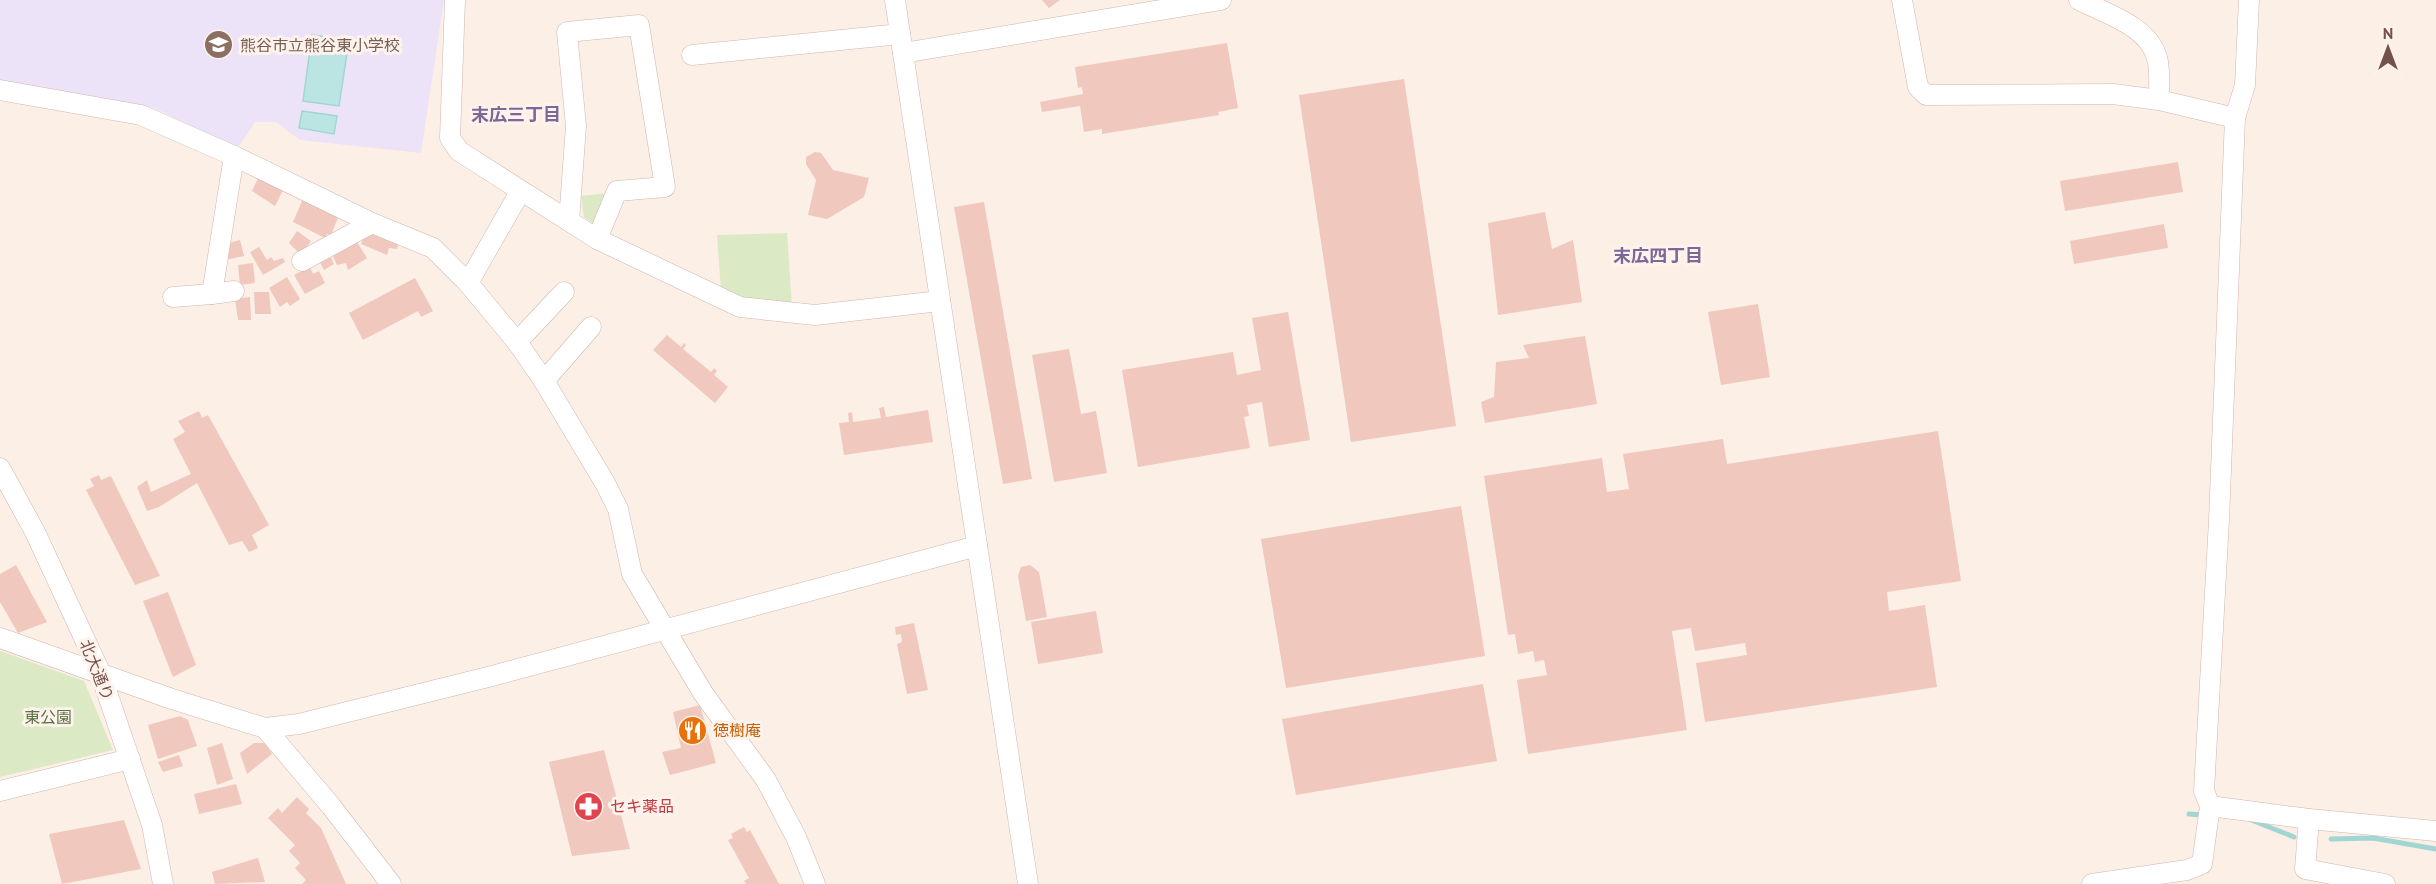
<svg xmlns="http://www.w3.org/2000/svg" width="2436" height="884" font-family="'PT Sans','Noto Sans JP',sans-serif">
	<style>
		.education { fill: #ece3f8 }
		.green { fill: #dbe9c5 }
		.water { fill: #bbe5e2; stroke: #a1d6d3; stroke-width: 1.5 }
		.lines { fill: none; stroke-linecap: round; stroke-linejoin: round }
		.stream { stroke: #a1d6d3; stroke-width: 5 }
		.building { fill: #f0c8be }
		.minor-casing { stroke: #cfb7af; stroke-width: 21 }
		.minor { stroke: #fff; stroke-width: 20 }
		.labels { text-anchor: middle; stroke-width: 6; stroke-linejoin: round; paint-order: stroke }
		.education-label { font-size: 16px; fill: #785e54; stroke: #fef3ec; text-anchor: start }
		.street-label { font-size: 16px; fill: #74514b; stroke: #fef3ec }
		.park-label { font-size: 16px; fill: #5b7441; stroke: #fef3ec }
		.food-label { font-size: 16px; fill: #c56008; stroke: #fef3ec; text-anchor: start }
		.health-label { font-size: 16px; fill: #be3a42; stroke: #fef3ec; text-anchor: start }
		.neighbourhood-label { font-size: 18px; font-weight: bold; fill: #7d6798; stroke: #fef3ec }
	</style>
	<rect width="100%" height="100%" fill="#fcefe6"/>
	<polygon class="education" points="0,0 444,0 421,153 300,140 276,122 255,122 238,148 154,108 0,81"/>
	<g class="green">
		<polygon points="610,193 598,224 591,222 584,217 581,196"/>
		<polygon points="787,233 792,307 739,299 721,290 717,235"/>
		<polygon points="0,651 84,681 113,750 0,777"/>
	</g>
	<g class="water">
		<polygon points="312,35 349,40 339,106 303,101"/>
		<polygon points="302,111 337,116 334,134 299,128"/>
	</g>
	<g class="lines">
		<g class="stream">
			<polyline points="2189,814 2202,815"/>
			<polyline points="2249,819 2294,837"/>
			<polyline points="2331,839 2373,838 2436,849"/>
		</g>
	</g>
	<g class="building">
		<polygon points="1042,0 1060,0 1049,8"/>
		<polygon points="1227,43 1238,108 1218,112 1219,115 1102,134 1102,129 1084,132 1080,106 1042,112 1040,102 1083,94 1082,87 1078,88 1075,67"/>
		<polygon points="1404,79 1456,426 1351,442 1299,95"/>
		<polygon points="815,152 821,153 833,170 869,178 864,197 827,219 808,215 816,180 806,164 806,157"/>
		<polygon points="2178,162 2183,192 2065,211 2060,181"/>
		<polygon points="259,176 283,190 275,206 252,191"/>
		<polygon points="303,199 339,215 331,235 327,234 325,238 293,222"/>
		<polygon points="984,202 1032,479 1003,484 954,207"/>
		<polygon points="1545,212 1552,249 1573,240 1582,302 1498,315 1488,223"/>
		<polygon points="2164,224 2168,248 2074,264 2070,241"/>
		<polygon points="367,229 399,241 397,249 389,248 387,255 361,244"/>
		<polygon points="297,231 311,241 301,255 289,243"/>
		<polygon points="355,239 367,258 348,270 346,263 337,265 332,254"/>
		<polygon points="240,240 244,256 225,260 222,245"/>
		<polygon points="259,247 267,260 271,257 274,261 283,258 285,262 263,275 250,252"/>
		<polygon points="328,252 334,264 324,270 318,259"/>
		<polygon points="253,263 255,283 240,285 238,265"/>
		<polygon points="310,267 313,274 319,271 325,283 305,294 294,275"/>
		<polygon points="287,277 300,299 290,306 287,302 280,307 269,288"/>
		<polygon points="415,278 433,311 421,317 418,311 363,340 349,313"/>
		<polygon points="254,292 269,292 271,314 255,314"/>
		<polygon points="250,297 251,320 238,320 235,299"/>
		<polygon points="1758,304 1770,377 1721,385 1708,312"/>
		<polygon points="1288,312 1310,440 1269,447 1262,402 1247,405 1249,416 1244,417 1250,448 1138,467 1122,370 1233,352 1237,375 1261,370 1252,318"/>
		<polygon points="667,335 681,347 684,343 686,345 683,349 711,372 714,368 717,371 714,375 728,387 715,403 653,350"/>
		<polygon points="1585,336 1597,404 1485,423 1481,402 1494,397 1496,362 1529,358 1523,345"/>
		<polygon points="1069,349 1081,414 1096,411 1107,473 1054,482 1032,355"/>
		<polygon points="884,407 886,417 928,410 933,442 844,455 839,423 849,422 848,413 852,412 853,422 881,418 879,408"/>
		<polygon points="199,411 202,418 208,415 269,525 252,535 258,548 249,552 242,541 229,545 197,483 159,507 147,511 137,487 147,480 151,492 191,474 173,439 185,432 178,421"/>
		<polygon points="1938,431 1961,581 1887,592 1889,611 1925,605 1937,687 1705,722 1696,663 1747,655 1745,643 1695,651 1691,628 1672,631 1687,730 1528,754 1517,680 1547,675 1544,660 1535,662 1533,651 1518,654 1515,634 1508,635 1484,476 1602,458 1607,492 1629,489 1623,454 1723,439 1727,464"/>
		<polygon points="99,475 101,480 111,476 160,576 135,585 86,490 94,486 90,479"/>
		<polygon points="1461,506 1485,656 1286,688 1261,539"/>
		<polygon points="16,565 47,622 18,633 0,602 0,574"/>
		<polygon points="1030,565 1039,572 1047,617 1026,621 1018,576 1021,567"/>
		<polygon points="168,592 196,665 173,677 143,601"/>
		<polygon points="1096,611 1103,653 1038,664 1031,622"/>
		<polygon points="914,623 928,690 907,694 897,644 902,642 901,634 896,635 895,627"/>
		<polygon points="1483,684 1497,761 1296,795 1282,719"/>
		<polygon points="700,705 716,763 670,775 662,752 681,748 673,712"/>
		<polygon points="180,716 188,720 197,746 158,759 148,725"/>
		<polygon points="222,743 233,779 217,785 207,748"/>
		<polygon points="254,743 265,743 272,754 247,774 240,753"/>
		<polygon points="604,750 630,849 572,856 549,762"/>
		<polygon points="179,755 183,766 163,772 158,762"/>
		<polygon points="236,784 242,804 199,814 194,794"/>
		<polygon points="297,797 309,809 306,813 321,828 346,884 302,884 306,880 295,868 300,863 289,851 295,845 268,818 278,808 282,813"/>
		<polygon points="124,820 141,869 62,884 49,834"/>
		<polygon points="744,827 747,832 750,830 779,884 746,884 744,881 749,878 728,840 733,838 731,834"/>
		<polygon points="258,858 265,882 215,884 212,872"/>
	</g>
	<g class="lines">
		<defs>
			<g id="minor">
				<polyline points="455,0 450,138 459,151 597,239 740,307 815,315 940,301"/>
				<polyline points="895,0 1028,884"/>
				<polyline points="1902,0 1918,87 1926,95 2113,94 2159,100 2235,118"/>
				<path d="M2079,0C2107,14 2152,27 2158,62C2160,74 2159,88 2159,100"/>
				<polyline points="903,53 1221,0"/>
				<polyline points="692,55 900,34"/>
				<polyline points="0,90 141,115 234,156 372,223 433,248 468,283 517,342 544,381 605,483 618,509 632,574 703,693 766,780 796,837 815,884"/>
				<polyline points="234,156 212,294 234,291"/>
				<polyline points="569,221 576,126 567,32 639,25 665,187 617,191 597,239"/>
				<polyline points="302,261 372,223"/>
				<polyline points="468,283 520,192"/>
				<polyline points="173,297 212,294"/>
				<polyline points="517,342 564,292"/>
				<polyline points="544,381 591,327"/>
				<polyline points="0,468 35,532 100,672 152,825 163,884"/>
				<polyline points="0,638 172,699 265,728 299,724 492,676 977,546"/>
				<polyline points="265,728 331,806 391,884"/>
				<polyline points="0,791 130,759"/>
				<polyline points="2210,806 2309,819 2436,831"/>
				<polyline points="2309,819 2305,869 2385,884"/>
				<polyline points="2092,884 2187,870 2202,864 2210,806 2204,791 2219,520 2235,118 2245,85 2249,0"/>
			</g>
		</defs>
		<use href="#minor" class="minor-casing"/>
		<use href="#minor" class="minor"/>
	</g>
	<defs>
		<symbol id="school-disc" viewBox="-11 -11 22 22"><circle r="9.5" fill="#8d6e63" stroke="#fef3ec"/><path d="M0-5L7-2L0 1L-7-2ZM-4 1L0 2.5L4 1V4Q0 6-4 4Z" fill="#fff"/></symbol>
		<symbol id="restaurant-disc" viewBox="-11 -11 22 22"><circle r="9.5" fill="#e8710a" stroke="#fef3ec"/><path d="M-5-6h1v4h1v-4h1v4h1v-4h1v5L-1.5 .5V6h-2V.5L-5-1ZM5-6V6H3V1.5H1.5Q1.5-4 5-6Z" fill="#fff"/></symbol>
		<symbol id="pharmacy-disc" viewBox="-11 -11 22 22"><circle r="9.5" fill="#e0444e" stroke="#fef3ec"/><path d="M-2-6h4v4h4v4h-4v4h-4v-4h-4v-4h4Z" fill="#fff"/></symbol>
	</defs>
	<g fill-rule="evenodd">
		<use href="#school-disc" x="202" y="28" width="33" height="33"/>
		<use href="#restaurant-disc" x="676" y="714" width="33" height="33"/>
		<use href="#pharmacy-disc" x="572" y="790" width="33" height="33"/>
	</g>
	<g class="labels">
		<g class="education-label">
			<text x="240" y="51">熊谷市立熊谷東小学校</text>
		</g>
		<g class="street-label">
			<text transform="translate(97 670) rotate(68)" y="6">北大通り</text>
		</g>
		<g class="park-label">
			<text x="48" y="723">東公園</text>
		</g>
		<g class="food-label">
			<text x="713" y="736">徳樹庵</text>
		</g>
		<g class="health-label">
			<text x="610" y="812">セキ薬品</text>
		</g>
		<g class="neighbourhood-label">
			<text x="516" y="121">末広三丁目</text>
			<text x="1658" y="262">末広四丁目</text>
		</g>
	</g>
	<g transform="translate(2388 48)" stroke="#fef3ec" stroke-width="4.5" paint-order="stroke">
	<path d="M0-4.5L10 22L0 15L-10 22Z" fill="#74514b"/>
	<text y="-9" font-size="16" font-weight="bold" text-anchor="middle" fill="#74514b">N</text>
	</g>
</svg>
